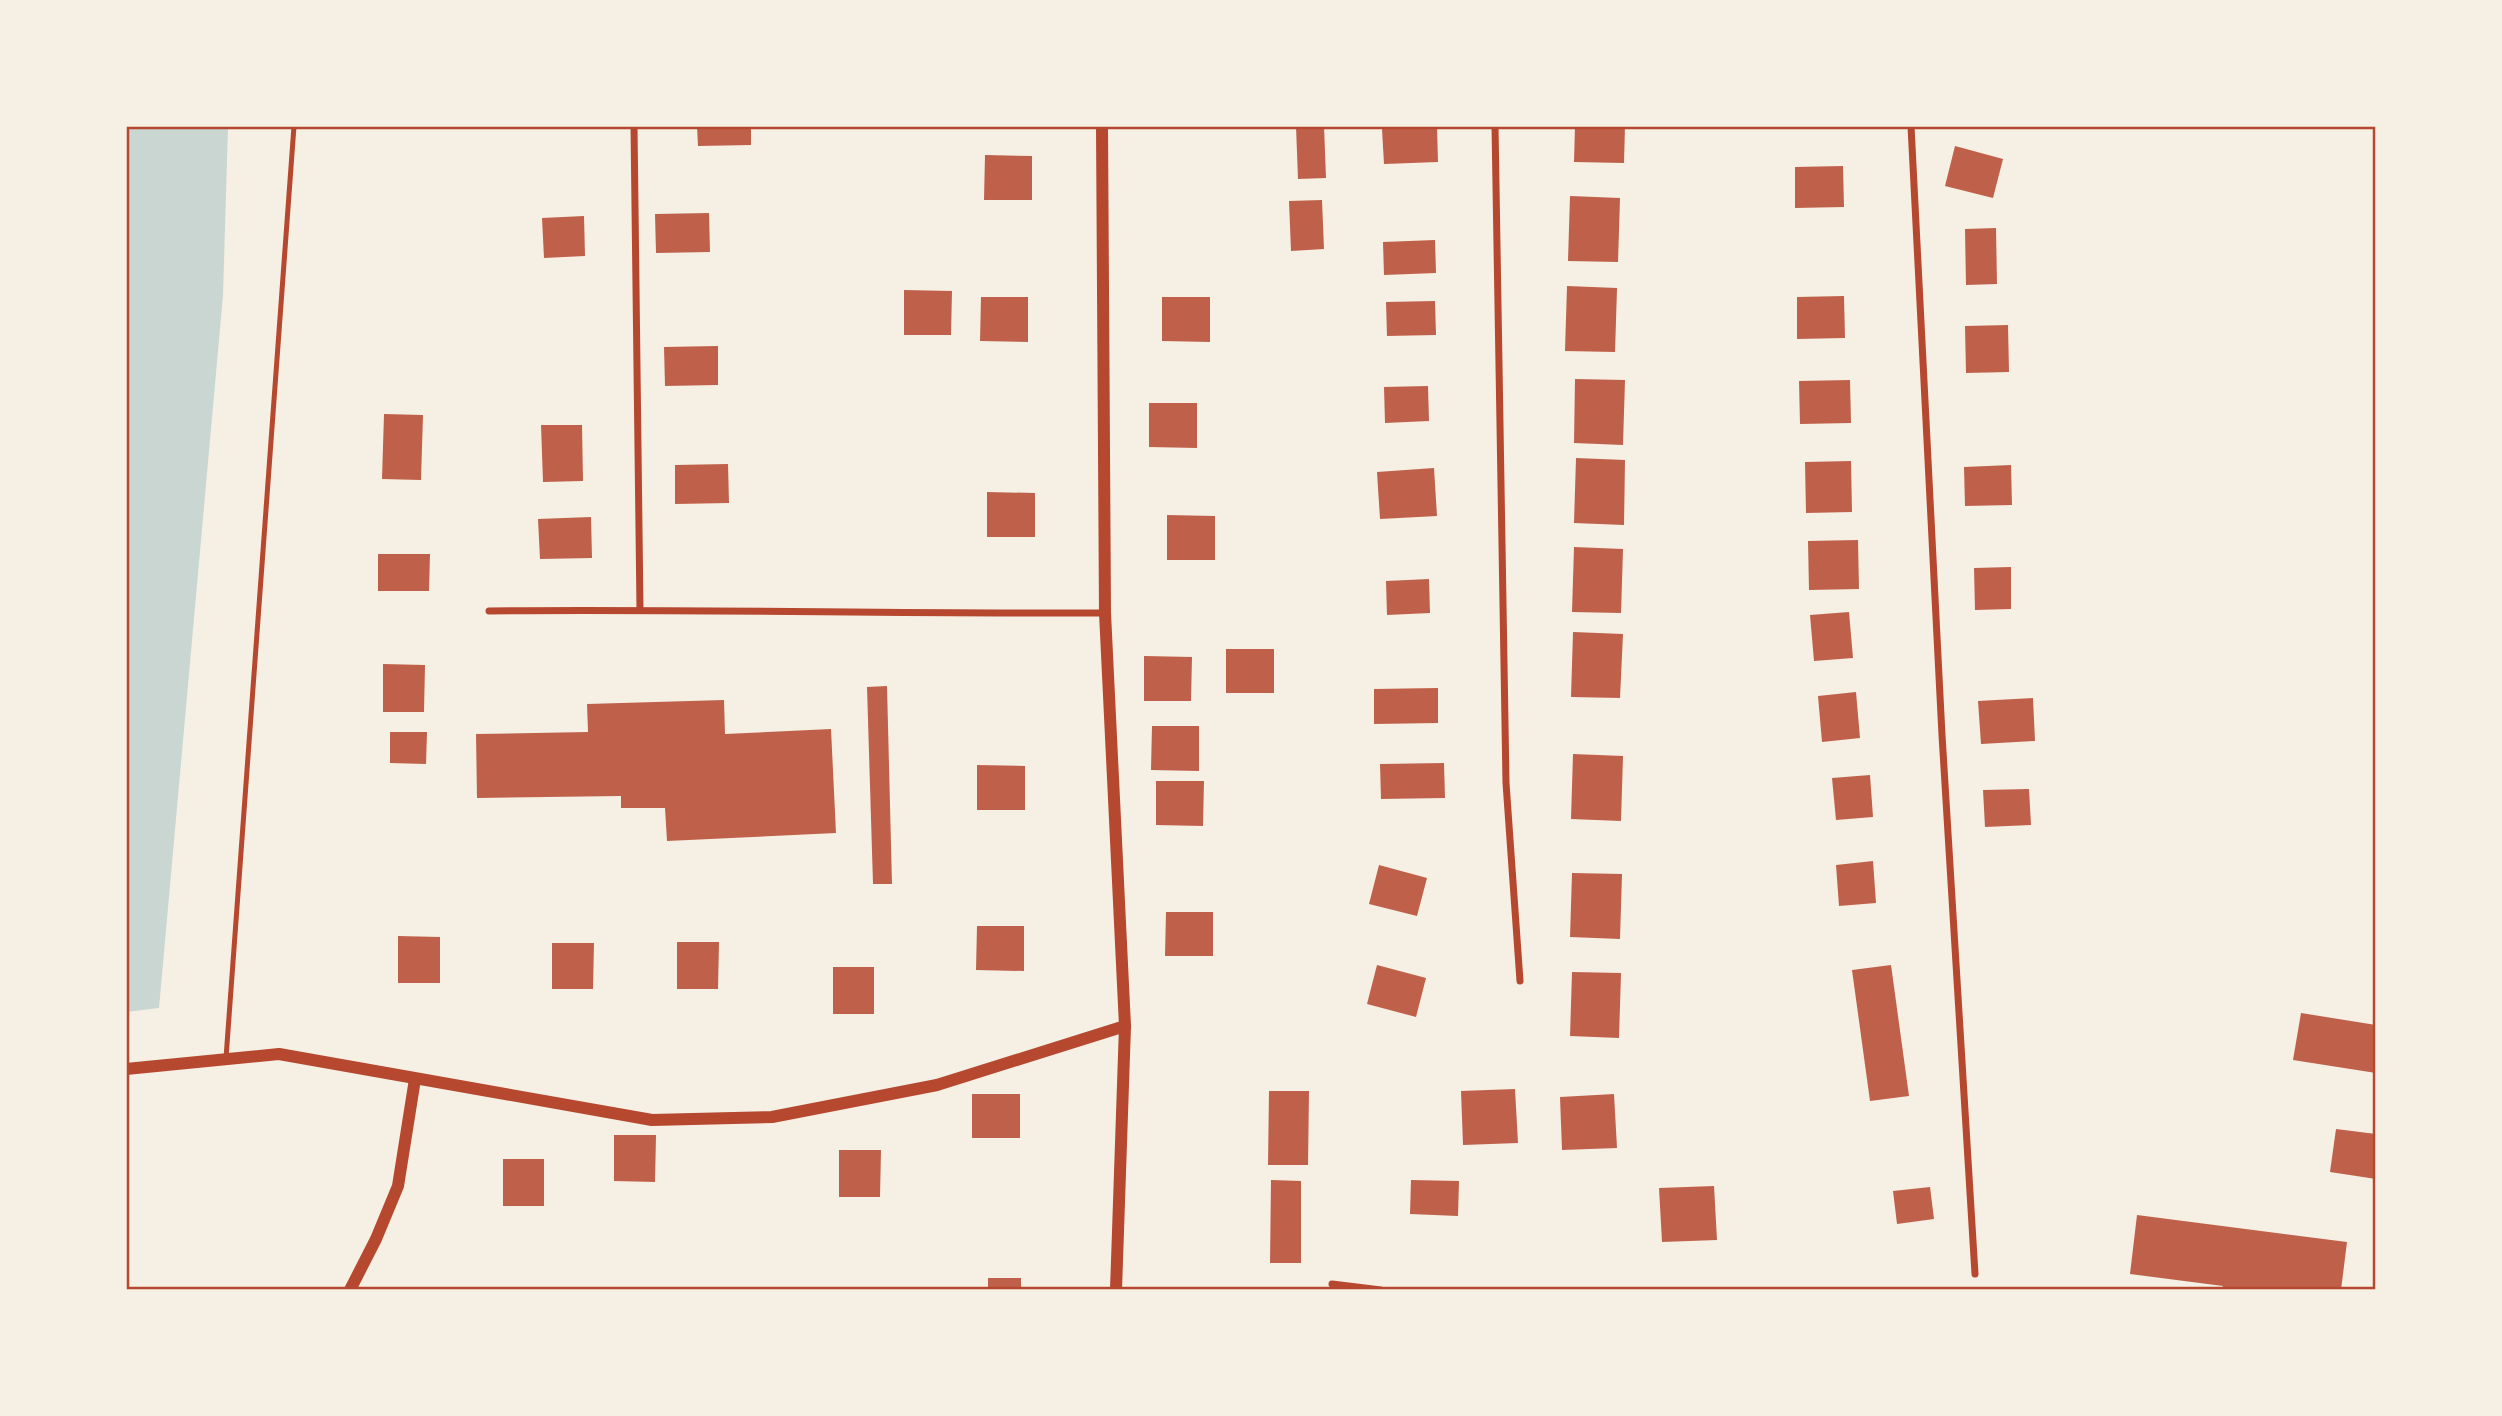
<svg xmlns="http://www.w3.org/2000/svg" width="2502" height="1416" font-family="Mulish,sans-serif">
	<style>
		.water { fill: #c9d6d2 }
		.building { fill: #bf614a }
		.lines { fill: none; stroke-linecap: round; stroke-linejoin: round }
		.service { stroke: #b5482f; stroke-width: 5 }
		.minor { stroke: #b5482f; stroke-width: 7 }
		.tertiary { stroke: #b5482f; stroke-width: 12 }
		.neatline { fill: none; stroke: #b5482f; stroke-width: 2.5 }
	</style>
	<rect width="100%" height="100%" fill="#f6efe4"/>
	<polygon class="water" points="126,126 228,126 223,295 159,1008 126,1012"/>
	<g class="building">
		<polygon points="697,126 751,126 751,145 698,146"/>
		<polygon points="1296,126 1324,126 1326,178 1298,179"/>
		<polygon points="1437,126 1438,162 1384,164 1382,129"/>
		<polygon points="1575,126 1625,126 1624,163 1574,162"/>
		<polygon points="1955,146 2003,159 1993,198 1945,186"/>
		<polygon points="985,155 1032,156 1032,200 984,200"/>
		<polygon points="1843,166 1844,207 1795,208 1795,167"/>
		<polygon points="1570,196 1620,198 1618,262 1568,261"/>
		<polygon points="1322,200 1324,249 1291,251 1289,201"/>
		<polygon points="709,213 710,252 656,253 655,214"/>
		<polygon points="584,216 585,256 544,258 542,218"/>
		<polygon points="1996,228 1997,284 1966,285 1965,229"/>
		<polygon points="1435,240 1436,273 1384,275 1383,242"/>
		<polygon points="1567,286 1617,288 1615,352 1565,351"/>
		<polygon points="904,290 952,291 951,335 904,335"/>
		<polygon points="1844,296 1845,338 1797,339 1797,297"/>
		<polygon points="981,297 1028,297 1028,342 980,341"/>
		<polygon points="1162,297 1210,297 1210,342 1162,341"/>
		<polygon points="1435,301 1436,335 1387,336 1386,302"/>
		<polygon points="2008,325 2009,372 1966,373 1965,326"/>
		<polygon points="718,346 718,385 665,386 664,347"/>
		<polygon points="1575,379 1625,380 1623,445 1574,443"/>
		<polygon points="1850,380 1851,423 1800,424 1799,381"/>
		<polygon points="1428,386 1429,421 1385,423 1384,387"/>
		<polygon points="1149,403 1197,403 1197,448 1149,447"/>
		<polygon points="384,414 423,415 421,480 382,479"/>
		<polygon points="541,425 582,425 583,481 543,482"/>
		<polygon points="1576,458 1625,460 1624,525 1574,523"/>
		<polygon points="1851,461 1852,512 1806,513 1805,462"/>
		<polygon points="728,464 729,503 675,504 675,465"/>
		<polygon points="2011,465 2012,505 1965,506 1964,467"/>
		<polygon points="1434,468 1437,516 1380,519 1377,472"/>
		<polygon points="987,492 1035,493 1035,537 987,537"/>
		<polygon points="1167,515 1215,516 1215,560 1167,560"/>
		<polygon points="591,517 592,558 540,559 538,519"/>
		<polygon points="1858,540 1859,589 1809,590 1808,541"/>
		<polygon points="1574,547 1623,549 1621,613 1572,612"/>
		<polygon points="378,554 430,554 429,591 378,591"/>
		<polygon points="2011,567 2011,609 1975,610 1974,568"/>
		<polygon points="1429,579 1430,613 1387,615 1386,581"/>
		<polygon points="1849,612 1853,658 1814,661 1810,615"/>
		<polygon points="1573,632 1623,634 1620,698 1571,697"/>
		<rect x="1226" y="649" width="48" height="44"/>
		<polygon points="1144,656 1192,657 1191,701 1144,701"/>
		<polygon points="383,664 425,665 424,712 383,712"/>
		<polygon points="887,686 892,884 873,884 867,687"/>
		<polygon points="1438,688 1438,723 1374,724 1374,689"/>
		<polygon points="1856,692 1860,738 1822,742 1818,696"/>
		<polygon points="2033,698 2035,741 1981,744 1978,701"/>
		<polygon points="724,700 725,734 831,729 836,833 667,841 665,808 621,808 621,796 477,798 476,734 588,732 587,704"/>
		<polygon points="1152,726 1199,726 1199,771 1151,770"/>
		<polygon points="390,732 427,732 426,764 390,763"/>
		<polygon points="1573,754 1623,756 1621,821 1571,819"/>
		<polygon points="1444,763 1445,798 1381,799 1380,764"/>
		<polygon points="977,765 1025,766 1025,810 977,810"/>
		<polygon points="1870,775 1873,817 1836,820 1832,778"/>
		<polygon points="1156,781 1204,781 1203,826 1156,825"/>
		<polygon points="2029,789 2031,825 1985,827 1983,790"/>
		<polygon points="1873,861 1876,903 1839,906 1836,865"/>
		<polygon points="1379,865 1427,878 1417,916 1369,904"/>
		<polygon points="1572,873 1622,874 1620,939 1570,937"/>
		<polygon points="1166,912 1213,912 1213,956 1165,956"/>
		<polygon points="977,926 1024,926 1024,971 976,970"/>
		<polygon points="398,936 440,937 440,983 398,983"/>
		<polygon points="677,942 719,942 718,989 677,989"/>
		<polygon points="552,943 594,943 593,989 552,989"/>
		<polygon points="1377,965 1426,978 1416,1017 1367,1004"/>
		<polygon points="1891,965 1909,1096 1870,1101 1852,970"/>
		<rect x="833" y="967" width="41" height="47"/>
		<polygon points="1572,972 1621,973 1619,1038 1570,1036"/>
		<polygon points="2301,1013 2376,1025 2376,1073 2293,1060"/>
		<polygon points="1515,1089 1518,1143 1463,1145 1461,1091"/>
		<polygon points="1269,1091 1309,1091 1308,1165 1268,1165"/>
		<rect x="972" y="1094" width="48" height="44"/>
		<polygon points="1614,1094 1617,1148 1562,1150 1560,1097"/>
		<polygon points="2336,1129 2376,1134 2376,1179 2330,1172"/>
		<polygon points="614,1135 656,1135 655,1182 614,1181"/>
		<polygon points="839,1150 881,1150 880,1197 839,1197"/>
		<rect x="503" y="1159" width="41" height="47"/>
		<polygon points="1271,1180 1301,1181 1301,1263 1270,1263"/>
		<polygon points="1411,1180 1459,1181 1458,1216 1410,1214"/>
		<polygon points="1714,1186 1717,1240 1662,1242 1659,1188"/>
		<polygon points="1930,1187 1934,1219 1897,1224 1893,1191"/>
		<polygon points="2137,1215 2347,1242 2341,1290 2222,1290 2223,1286 2130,1274"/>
		<rect x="988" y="1278" width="33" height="12"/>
	</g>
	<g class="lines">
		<polyline class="service" points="226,1058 294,126"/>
		<g class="minor">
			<polyline points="634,126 640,610"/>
			<polyline points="1495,126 1506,783 1520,981"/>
			<polyline points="1911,126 1942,735 1975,1274"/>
			<path d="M489,611C695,609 900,614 1105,613"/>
			<polyline points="1332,1284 1381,1290"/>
		</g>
		<g class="tertiary">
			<polyline points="1102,126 1105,613 1125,1026 1116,1290"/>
			<polyline points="126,1069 279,1054 652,1120 772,1117 937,1085 1125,1026"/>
			<polyline points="350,1290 376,1239 398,1186 415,1079"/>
		</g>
	</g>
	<rect width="2502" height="1416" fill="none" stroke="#f6efe4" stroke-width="256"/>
	<rect x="128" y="128" width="2246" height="1160" class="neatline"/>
</svg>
